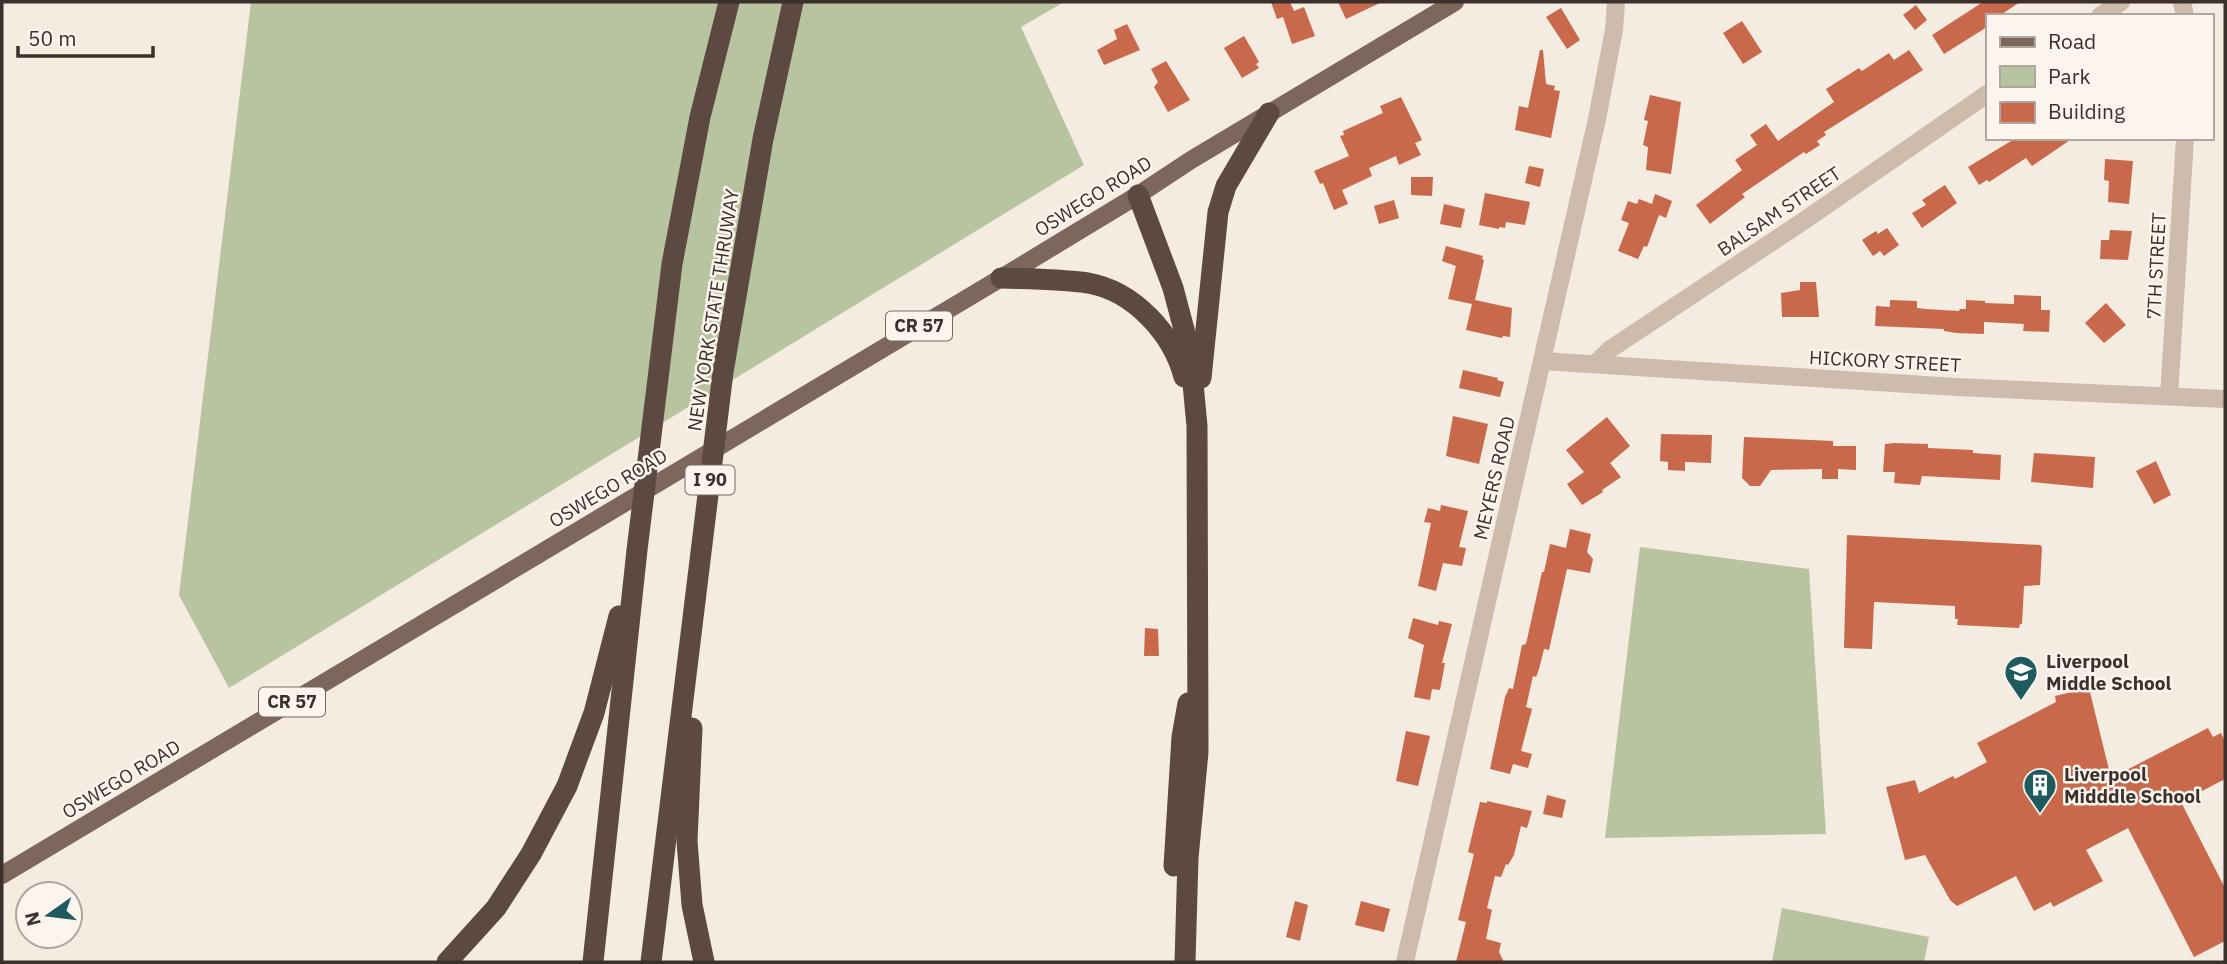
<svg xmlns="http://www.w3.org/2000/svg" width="2227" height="964" font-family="'IBM Plex Sans',sans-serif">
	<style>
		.green { fill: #b8c4a0 }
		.building { fill: #c8694b }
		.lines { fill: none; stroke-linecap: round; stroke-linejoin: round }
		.street { stroke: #cdbbac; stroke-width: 18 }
		.primary { stroke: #7d675c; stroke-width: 18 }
		.highway { stroke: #5c4a42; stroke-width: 21 }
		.labels { text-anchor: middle; stroke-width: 5; stroke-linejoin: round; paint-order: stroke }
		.shield { fill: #fbf5ee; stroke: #756b66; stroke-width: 2 }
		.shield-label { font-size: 18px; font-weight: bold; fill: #3b302b }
		.street-label { font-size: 19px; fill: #3b302b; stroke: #fbf5ee }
		.poi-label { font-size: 19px; font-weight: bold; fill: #3b302b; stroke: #fbf5ee; text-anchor: start }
	</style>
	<rect width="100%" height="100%" fill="#f4ebe1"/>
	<g class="green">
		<polygon points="251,2 1064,2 1021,27 1084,165 229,688 179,595"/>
		<polygon points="1640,547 1809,569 1826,834 1605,838"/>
		<polygon points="1782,908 1929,937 1924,962 1772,962"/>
	</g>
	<g class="building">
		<polygon points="1271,2 1290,2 1294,11 1304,7 1315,36 1292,44 1283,17 1277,19"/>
		<polygon points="1338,2 1382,2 1346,19"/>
		<polygon points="1983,2 2020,2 1999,16 1987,16 1987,27 1944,54 1932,35"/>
		<polygon points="1916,5 1927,20 1915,30 1903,15"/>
		<polygon points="1561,8 1580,40 1567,49 1546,17"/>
		<polygon points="1742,21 1762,52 1743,64 1723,33"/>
		<polygon points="1127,24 1140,50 1104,65 1097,50 1117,39 1114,30"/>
		<polygon points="1244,36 1259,62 1256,64 1259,68 1242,78 1224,48"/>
		<polygon points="1540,50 1543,50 1546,84 1555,86 1554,90 1560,91 1551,138 1515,130 1519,106 1528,108"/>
		<polygon points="1909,50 1923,70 1824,132 1826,135 1817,141 1820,145 1806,154 1804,152 1742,194 1745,197 1710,224 1696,205 1742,170 1735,160 1757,145 1750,135 1766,124 1778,141 1834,102 1826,89 1859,68 1862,71 1889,53 1894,60"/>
		<polygon points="1166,61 1190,100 1168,112 1154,87 1158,82 1151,69"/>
		<polygon points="1650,95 1681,102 1671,174 1646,170 1648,147 1643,145 1648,121 1644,120"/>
		<polygon points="1401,97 1422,140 1415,143 1421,155 1399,165 1396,156 1369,168 1372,176 1342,190 1348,204 1334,210 1323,183 1320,184 1314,171 1349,156 1340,136 1344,135 1343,131 1383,113 1380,106"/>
		<polygon points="2016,138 2073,138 2032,166 2026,158 1989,182 1987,180 1979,185 1968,167"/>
		<polygon points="2105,159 2133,161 2129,204 2108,202 2109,181 2104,180"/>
		<polygon points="1529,166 1544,169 1540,187 1525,183"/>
		<polygon points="1411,177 1433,177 1432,196 1411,195"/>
		<polygon points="1945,185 1957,203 1922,228 1912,213 1926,205 1922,200"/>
		<polygon points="1485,193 1530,202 1525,225 1506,222 1505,228 1499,227 1499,229 1479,225"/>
		<polygon points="1655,194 1672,201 1666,218 1659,215 1647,247 1644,246 1638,259 1618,251 1629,223 1621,220 1628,201 1637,204 1639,199 1652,204"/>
		<polygon points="1394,200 1399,218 1379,224 1374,206"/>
		<polygon points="1444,204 1465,209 1461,228 1440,224"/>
		<polygon points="1887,228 1899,245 1884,256 1880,251 1873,256 1862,240 1876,231 1878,234"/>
		<polygon points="2110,230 2132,231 2128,260 2100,259 2101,240 2109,240"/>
		<polygon points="1446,246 1483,256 1482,259 1484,260 1475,300 1512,308 1510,337 1503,336 1502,338 1466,330 1472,304 1448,299 1456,266 1442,261"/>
		<polygon points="1800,282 1816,282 1819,317 1782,317 1781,293 1800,290"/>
		<polygon points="2014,295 2041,296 2041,310 2050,310 2049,332 2023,331 2024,324 1984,322 1984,334 1956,333 1944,331 1944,329 1875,326 1876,306 1890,307 1890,300 1917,301 1917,308 1926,309 1959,311 1960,309 1966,309 1966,300 1985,301 1985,303 2014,304"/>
		<polygon points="2106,303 2126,325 2104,343 2085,323"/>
		<polygon points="1463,370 1498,378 1497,380 1504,382 1500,397 1459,388"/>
		<polygon points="1453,416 1488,424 1479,464 1446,456"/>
		<polygon points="1607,417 1630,446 1610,463 1621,477 1602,490 1603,492 1582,505 1567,484 1584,472 1566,450"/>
		<polygon points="1661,434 1712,435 1711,463 1685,462 1685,471 1668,470 1668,462 1660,461"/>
		<polygon points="1744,437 1833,441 1833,446 1856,446 1856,470 1838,469 1838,479 1822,479 1822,469 1771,470 1760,486 1750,486 1742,478"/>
		<polygon points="1895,443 1928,444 1928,448 1973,450 1973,453 2001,455 2000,480 1922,476 1920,485 1894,483 1895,472 1883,472 1885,444"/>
		<polygon points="2034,453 2095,457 2093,488 2031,482"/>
		<polygon points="2156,461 2171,495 2154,504 2136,471"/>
		<polygon points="1441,505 1468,511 1459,547 1466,548 1462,566 1443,563 1436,591 1418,586 1431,523 1424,522 1428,508 1440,511"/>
		<polygon points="1570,529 1591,534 1587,552 1593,559 1590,573 1567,569 1549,650 1544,649 1539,669 1536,677 1533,676 1526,707 1532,709 1521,751 1532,754 1528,768 1513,764 1510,774 1490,769 1505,697 1509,688 1513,689 1522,645 1526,644 1542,572 1544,572 1550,544 1566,548"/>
		<polygon points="1847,535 2040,545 2042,547 2040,585 2024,586 2022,624 2020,624 2019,628 1957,625 1958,619 1955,619 1955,606 1874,602 1872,649 1844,648"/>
		<polygon points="1413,618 1438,625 1439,621 1452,624 1442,663 1445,663 1440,690 1432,689 1430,700 1414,697 1424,645 1408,638"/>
		<polygon points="1145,628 1158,629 1159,656 1144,656"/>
		<polygon points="2089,688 2111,778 2208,728 2213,737 2221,733 2225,742 2225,779 2181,802 2225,888 2225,941 2194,957 2128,828 2086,850 2103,881 2053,907 2051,902 2034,911 2016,876 1957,906 1950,900 1925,855 1905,860 1886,787 1915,780 1919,793 1953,776 1955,779 1987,762 1977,743 2056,702 2055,696"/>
		<polygon points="1406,731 1430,736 1418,786 1396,781"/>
		<polygon points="1547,795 1566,800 1562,818 1543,814"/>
		<polygon points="1487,801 1532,811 1527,828 1521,826 1514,855 1508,865 1506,864 1501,877 1495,876 1487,908 1492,910 1486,939 1501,943 1499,952 1504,962 1456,962 1466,922 1458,920 1474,854 1468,852 1480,802 1487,803"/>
		<polygon points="1295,901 1308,905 1300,941 1286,937"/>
		<polygon points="1361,901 1390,909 1384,932 1355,925"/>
	</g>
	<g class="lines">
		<g class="street">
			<polyline points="2182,2 2185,16"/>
			<polyline points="2100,16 2121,2"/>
			<polyline points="1542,361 1956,387 2225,399"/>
			<polyline points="1595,364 1609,350 1805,220 1987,94"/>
			<polyline points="2169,396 2185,138"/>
			<polyline points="1405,962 1597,119 1614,30 1616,2"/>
		</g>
		<polyline class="primary" points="2,875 1001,278 1138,195 1191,160 1455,2"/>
		<g class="highway">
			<polyline points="1138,195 1173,288 1190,352 1197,426 1198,752 1188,858 1185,962"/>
			<path d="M1001,278C1029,279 1060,279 1088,283C1134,291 1173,334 1184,377"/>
			<polyline points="1201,378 1218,212 1226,186 1269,113"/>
			<polyline points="692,728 687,841 692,905 704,962"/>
			<polyline points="1174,866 1182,737 1188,703"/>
			<polyline points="447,962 496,908 531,854 567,786 594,713 619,616"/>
			<polyline points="593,962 637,550 672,264 700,117 729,2"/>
			<polyline points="651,962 723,372 763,139 793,2"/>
		</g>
	</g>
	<defs>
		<symbol id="school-pin" viewBox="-11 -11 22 30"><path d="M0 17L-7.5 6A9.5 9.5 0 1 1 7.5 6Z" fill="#1f5a5e" stroke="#fbf5ee"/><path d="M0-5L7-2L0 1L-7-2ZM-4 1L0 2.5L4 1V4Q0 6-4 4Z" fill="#fff"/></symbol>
		<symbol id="building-pin" viewBox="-11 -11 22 30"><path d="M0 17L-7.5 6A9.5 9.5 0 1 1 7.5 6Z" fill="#1f5a5e" stroke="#fbf5ee"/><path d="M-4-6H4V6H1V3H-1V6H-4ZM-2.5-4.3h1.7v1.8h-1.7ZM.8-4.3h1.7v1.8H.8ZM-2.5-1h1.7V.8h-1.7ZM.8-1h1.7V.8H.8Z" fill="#fff"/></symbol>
	</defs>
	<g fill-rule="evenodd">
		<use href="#school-pin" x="2002" y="653" width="38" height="52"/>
		<use href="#building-pin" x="2021" y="766" width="38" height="52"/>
	</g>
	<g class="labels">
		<g class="shield">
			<rect x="886" y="311.5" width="66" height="29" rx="5"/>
			<rect x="685.5" y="465.5" width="49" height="29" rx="5"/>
			<rect x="259" y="687.5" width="66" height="29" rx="5"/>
		</g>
		<g class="shield-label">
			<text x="919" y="332">CR 57</text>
			<text x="710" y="486">I 90</text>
			<text x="292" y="708">CR 57</text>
		</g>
		<g class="street-label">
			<text transform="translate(1093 196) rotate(-32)" y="7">OSWEGO ROAD</text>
			<text transform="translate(1779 211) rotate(-34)" y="7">BALSAM STREET</text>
			<text transform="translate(2156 266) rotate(-87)" y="7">7TH STREET</text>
			<text transform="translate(713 310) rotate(-81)" y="7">NEW YORK STATE THRUWAY</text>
			<text transform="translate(1885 361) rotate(3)" y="7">HICKORY STREET</text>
			<text transform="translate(1494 478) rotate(-77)" y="7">MEYERS ROAD</text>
			<text transform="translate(608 488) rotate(-31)" y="7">OSWEGO ROAD</text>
			<text transform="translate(121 779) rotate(-31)" y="7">OSWEGO ROAD</text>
		</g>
		<g class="poi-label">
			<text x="2046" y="668">Liverpool<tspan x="2046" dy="22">Middle School</tspan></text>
			<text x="2064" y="781">Liverpool<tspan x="2064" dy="22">Midddle School</tspan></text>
		</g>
	</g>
	<rect width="2227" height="964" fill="none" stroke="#3b302b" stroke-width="7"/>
	<rect x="1986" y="14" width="228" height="126" fill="#fbf5ee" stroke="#aea6a0" stroke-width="2"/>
	<rect x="2000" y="37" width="35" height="10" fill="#7d675c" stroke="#aea6a0" stroke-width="2"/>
	<text x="2048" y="49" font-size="21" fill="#3b302b">Road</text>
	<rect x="2000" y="66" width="35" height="21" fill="#b8c4a0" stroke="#aea6a0" stroke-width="2"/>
	<text x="2048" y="84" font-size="21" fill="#3b302b">Park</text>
	<rect x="2000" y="102" width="35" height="21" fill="#c8694b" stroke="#aea6a0" stroke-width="2"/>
	<text x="2048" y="119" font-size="21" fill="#3b302b">Building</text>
	<g transform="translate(49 915) rotate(256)"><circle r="33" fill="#fbf5ee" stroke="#aea6a0" stroke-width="2"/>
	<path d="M0-5L12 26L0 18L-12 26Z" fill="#1f5a5e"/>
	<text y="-10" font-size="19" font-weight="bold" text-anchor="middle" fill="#3b302b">N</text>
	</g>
	<path d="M18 46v10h135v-10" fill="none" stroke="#3b302b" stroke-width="3.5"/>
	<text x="28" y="46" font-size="21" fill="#3b302b" stroke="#fbf5ee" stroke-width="5" paint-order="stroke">50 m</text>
</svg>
